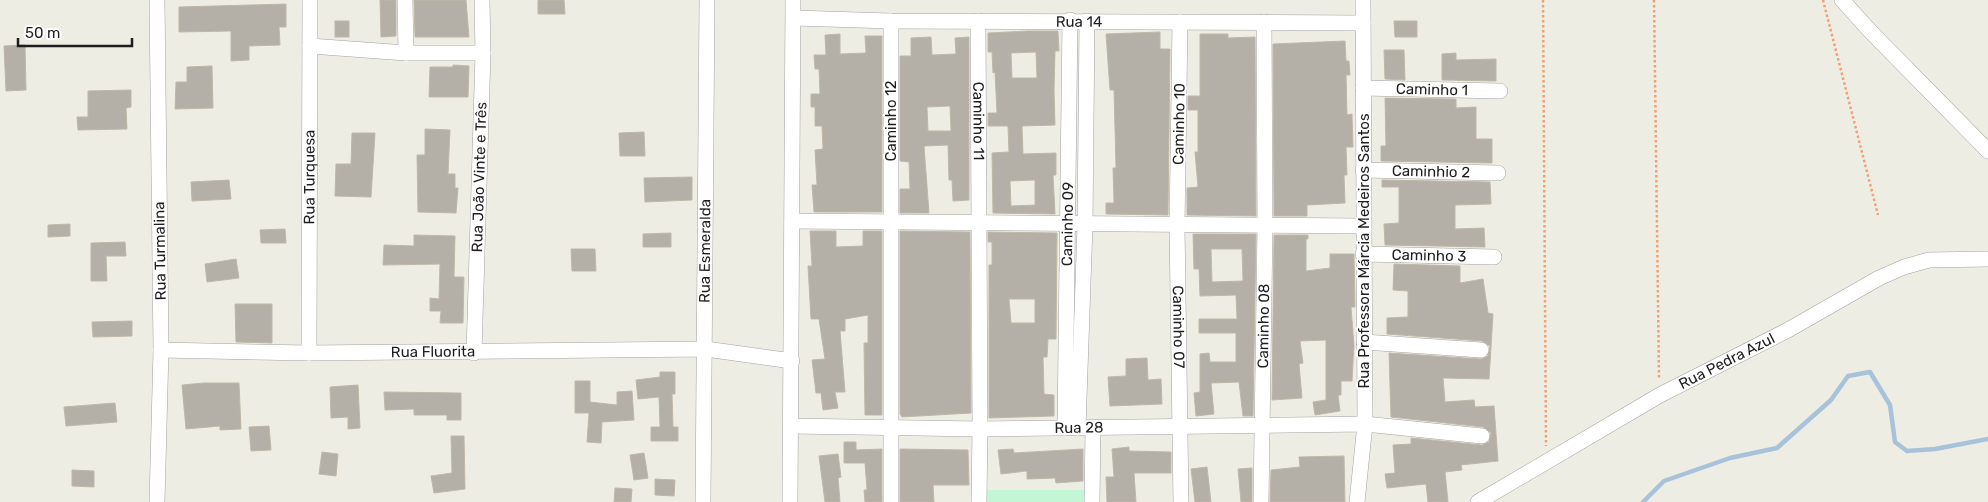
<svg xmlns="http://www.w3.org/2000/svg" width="1988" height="502" font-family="Rubik,sans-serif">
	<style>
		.park { fill: #c3f6d4 }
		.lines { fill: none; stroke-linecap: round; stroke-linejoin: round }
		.stream { stroke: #a7c2da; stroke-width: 4.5 }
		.building { fill: #b4b0a7; stroke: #bfb8a7; fill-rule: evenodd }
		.minor-casing { stroke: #a2a2a2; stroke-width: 16 }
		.path { stroke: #f39f71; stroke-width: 2.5; stroke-dasharray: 2.5 2.5; stroke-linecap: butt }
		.minor { stroke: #fff; stroke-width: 15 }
		.labels { text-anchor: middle; stroke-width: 4; stroke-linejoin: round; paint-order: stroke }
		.street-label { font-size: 15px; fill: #1e1e1e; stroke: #fff }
	</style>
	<rect width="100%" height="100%" fill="#eeede4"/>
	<polygon class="park" points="977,490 1086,490 1087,502 977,502"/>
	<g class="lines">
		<polyline class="stream" points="1643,502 1664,481 1730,458 1777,448 1831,400 1848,376 1870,372 1890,405 1895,442 1907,451 1935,449 1988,439"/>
	</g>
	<g class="building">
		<polygon points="380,0 396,0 396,36 381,37"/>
		<polygon points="414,0 466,0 469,37 415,37"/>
		<polygon points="538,0 564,0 565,14 538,14"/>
		<polygon points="286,4 286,27 279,27 280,45 249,46 249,60 231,61 231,31 179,32 179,7"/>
		<rect x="335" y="21" width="14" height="16"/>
		<polygon points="1394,21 1417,21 1417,37 1395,37"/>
		<path d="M1028,31H1058L1059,51H1055L1054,91L1055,125L1022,126L1023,154L1056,153V175H1053L1055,214L993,213L992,153L1009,152L1008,126H988V113H997L995,72L993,73L992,52H988V33ZM1036,52L1037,78H1012L1011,53ZM1035,180V205L1011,206L1010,181Z"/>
		<polygon points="1160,32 1160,49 1170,49 1168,215 1106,214 1106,203 1114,203 1113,168 1116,168 1114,90 1110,90 1106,34"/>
		<polygon points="840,34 840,54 866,53 865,36 882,36 882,212 814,212 812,185 817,185 815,150 823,149 822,126 815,126 815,107 811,107 811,94 820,94 819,69 815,69 814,55 826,55 825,35"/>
		<polygon points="1200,34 1228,34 1228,38 1255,37 1256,216 1187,215 1187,188 1198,187 1195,152 1198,152 1198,110 1188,110 1188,96 1200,96"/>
		<path d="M931,37L932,55L956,54L955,38L969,37V200L953,201L952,180H949L948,145L924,146L929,213H900V189H910L909,162L900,161V56H911V38ZM950,106L951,131H928L927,107Z"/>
		<polygon points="1345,41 1346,61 1349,61 1350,75 1346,75 1347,115 1352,114 1353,147 1346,147 1347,175 1344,175 1345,203 1307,205 1307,216 1274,216 1273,44"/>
		<polygon points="25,45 26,90 6,91 4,46"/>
		<polygon points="1384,50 1404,50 1405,80 1385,79"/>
		<polygon points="1456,53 1456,60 1496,59 1496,81 1442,80 1442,54"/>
		<polygon points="453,65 469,66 468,97 429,97 430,67 453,67"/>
		<polygon points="212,66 213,108 175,109 176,82 187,82 187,67"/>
		<polygon points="131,90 131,107 126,108 127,129 78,130 77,117 88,117 88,91"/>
		<polygon points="1385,98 1456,99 1456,108 1476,107 1476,139 1492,139 1492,163 1381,161 1381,146 1386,146"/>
		<polygon points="425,129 450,130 448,174 455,174 455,188 458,188 456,213 418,212 417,155 425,155"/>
		<polygon points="644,132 645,156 620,156 619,133"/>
		<polygon points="352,133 375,133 371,197 335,196 336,164 351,164"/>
		<polygon points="692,177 692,200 645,202 644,178"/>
		<polygon points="229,180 231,199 192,201 191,182"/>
		<polygon points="1382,180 1490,182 1491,204 1455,205 1455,229 1484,228 1485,247 1385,245 1384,224 1399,223 1399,187 1382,187"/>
		<polygon points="70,224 70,236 48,237 48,225"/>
		<polygon points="285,229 286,243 261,243 260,230"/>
		<polygon points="810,231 836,231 836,247 863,246 863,231 882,231 882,415 865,415 864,343 868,343 868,315 845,319 845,331 840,331 845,392 835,392 838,408 823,410 821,393 816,393 812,360 825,359 819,319 811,319 808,266 812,266"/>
		<polygon points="900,231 970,232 971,413 902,417 900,414"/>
		<path d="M988,232L1057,233L1056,339H1048L1047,357H1043L1044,394L1054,395V416L989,418V265H992V242H988ZM1009,299H1035V323H1011Z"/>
		<polygon points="671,233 671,247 643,247 643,234"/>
		<path d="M1193,234H1256L1253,416H1243L1239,382L1211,383L1214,414L1196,416L1194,393L1200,392V354L1209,353L1210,362H1236V333H1199V319H1237L1236,295L1200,296L1199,269H1194ZM1211,249H1242L1243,281L1212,282Z"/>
		<polygon points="414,235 455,236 454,277 464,277 463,323 440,323 441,311 430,311 430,298 439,299 440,264 383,265 384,245 414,246"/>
		<polygon points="1274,235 1308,235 1308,239 1306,239 1306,271 1330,268 1330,254 1354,254 1355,307 1351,307 1354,345 1352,381 1341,381 1341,395 1338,395 1340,411 1315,415 1313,402 1326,400 1326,340 1300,341 1303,363 1299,364 1302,398 1272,400"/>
		<polygon points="125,242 126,256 106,256 107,281 91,281 91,243"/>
		<polygon points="571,249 595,249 596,271 572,271"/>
		<polygon points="236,259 239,278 207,282 205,264"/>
		<polygon points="1394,264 1460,266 1460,283 1483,279 1488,313 1493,314 1489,379 1443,378 1445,402 1474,400 1475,407 1494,406 1498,461 1461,465 1462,470 1445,472 1448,502 1428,502 1426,484 1387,488 1385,474 1395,473 1393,445 1411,444 1411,438 1482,445 1489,442 1491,433 1483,427 1391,417 1389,353 1481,359 1488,356 1490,346 1482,341 1387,334 1387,318 1408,317 1408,291 1393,290"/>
		<polygon points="235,304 272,304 272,343 236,342"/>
		<polygon points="132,321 132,336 93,337 92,322"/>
		<polygon points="1147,358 1148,380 1161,379 1162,404 1110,406 1108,377 1126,376 1126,359"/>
		<polygon points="660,372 675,372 675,394 672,394 673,427 678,427 678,441 651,441 651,427 660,427 659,397 638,399 636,380 660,377"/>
		<polygon points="575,381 590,381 590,402 617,405 617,392 632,391 634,420 602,422 601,443 587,442 589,413 575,413"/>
		<polygon points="204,383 239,383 241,429 220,430 220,426 186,429 182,385"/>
		<polygon points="358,385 360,428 348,429 348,417 331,418 330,387"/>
		<polygon points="384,392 461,393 461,420 447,420 447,415 414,415 414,409 385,410"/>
		<polygon points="115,403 117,422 66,426 64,407"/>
		<polygon points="269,426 271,450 251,451 249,427"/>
		<polygon points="451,436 464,436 465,489 434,493 431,476 452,473"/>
		<polygon points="844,442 856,442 856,450 882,449 882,502 865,502 864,490 867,490 865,463 844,463"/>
		<polygon points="1129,447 1129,451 1171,452 1171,473 1134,473 1136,502 1107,502 1106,477 1114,477 1112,449"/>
		<polygon points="900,449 968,450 969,485 933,485 934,502 900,502"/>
		<polygon points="1013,449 1014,453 1083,449 1083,481 1056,483 1055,478 1027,479 1027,471 1001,474 998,450"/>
		<polygon points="322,452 338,454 336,476 319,474"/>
		<polygon points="644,453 648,478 634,480 630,455"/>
		<polygon points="838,454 841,477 838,478 840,502 825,502 819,456"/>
		<polygon points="1344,456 1345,502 1270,502 1271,470 1300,467 1299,457"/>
		<polygon points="1207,467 1211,502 1195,502 1191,469"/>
		<polygon points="1252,468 1252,502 1241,502 1238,469"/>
		<polygon points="72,470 94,471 94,487 72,486"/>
		<polygon points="655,479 675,480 674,496 655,495"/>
		<polygon points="615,488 632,489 631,502 614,502"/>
	</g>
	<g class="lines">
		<defs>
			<g id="minor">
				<polyline points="405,0 406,53"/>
				<polyline points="1842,0 1870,31 1988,151"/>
				<path id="s1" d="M794,18L891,21L1363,23"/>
				<path id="s2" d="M978,21L980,429L979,502"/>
				<path id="s3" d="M1180,22L1177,226L1181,502"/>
				<polyline points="310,46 406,53 483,53"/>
				<path id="s4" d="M1363,88L1500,91"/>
				<path id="s5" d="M1363,170L1498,173"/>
				<polyline points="792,221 1363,226"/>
				<path id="s6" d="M1363,254L1494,257"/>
				<polyline points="1364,342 1481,350"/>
				<path id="s7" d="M161,350L309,353L706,349L792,361"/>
				<path id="s8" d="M309,353L310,0"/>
				<path id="s9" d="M474,353L483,53L482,0"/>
				<path id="s10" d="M791,426L980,429L1365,424L1482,436"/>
				<path id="s11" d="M1065,428L1070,20"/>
				<polyline points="1078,428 1085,225 1087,21"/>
				<polyline points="157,502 161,350 157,0"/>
				<path id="s12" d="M703,502L707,0"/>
				<polyline points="790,502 793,0"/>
				<polyline points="891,502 891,21"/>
				<polyline points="1092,502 1093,428"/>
				<path id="s13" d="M1261,502L1265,227L1264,22"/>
				<polyline points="1357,502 1365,424 1363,0"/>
				<path id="s14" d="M1478,502L1660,395L1788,330L1879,278L1904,267L1929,260L1988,259"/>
			</g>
		</defs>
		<use href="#minor" class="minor-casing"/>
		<g class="path">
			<polyline points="1543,0 1546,446"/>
			<polyline points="1654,0 1659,378"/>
			<polyline points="1823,0 1878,215"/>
		</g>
		<use href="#minor" class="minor"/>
	</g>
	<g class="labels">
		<g class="street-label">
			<text dy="5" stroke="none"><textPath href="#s1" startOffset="285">Rua 14</textPath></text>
			<text dy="5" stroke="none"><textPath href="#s4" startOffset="69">Caminho 1</textPath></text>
			<text transform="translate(891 121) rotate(-90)" y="5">Caminho 12</text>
			<text dy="5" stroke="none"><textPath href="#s2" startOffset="100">Caminho 11</textPath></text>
			<text transform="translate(1179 124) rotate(-89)" y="5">Caminho 10</text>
			<text dy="5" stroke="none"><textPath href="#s5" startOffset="68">Caminhio 2</textPath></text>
			<text dy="5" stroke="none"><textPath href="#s9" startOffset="176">Rua João Vinte e Três</textPath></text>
			<text dy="5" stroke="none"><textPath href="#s8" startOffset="176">Rua Turquesa</textPath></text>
			<text dy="5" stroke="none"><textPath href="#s11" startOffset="204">Caminho 09</textPath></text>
			<text transform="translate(160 251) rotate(-91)" y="5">Rua Turmalina</text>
			<text dy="5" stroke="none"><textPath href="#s12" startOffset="251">Rua Esmeralda</textPath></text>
			<text transform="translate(1364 251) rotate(-90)" y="5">Rua Professora Márcia Medeiros Santos</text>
			<text dy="5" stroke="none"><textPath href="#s6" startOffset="66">Caminho 3</textPath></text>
			<text dy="5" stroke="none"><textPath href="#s13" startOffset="176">Caminho 08</textPath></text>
			<text dy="5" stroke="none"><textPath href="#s3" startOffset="305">Caminho 07</textPath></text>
			<text dy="5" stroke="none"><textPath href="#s7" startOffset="272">Rua Fluorita</textPath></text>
			<text dy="5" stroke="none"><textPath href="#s14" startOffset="286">Rua Pedra Azul</textPath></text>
			<text dy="5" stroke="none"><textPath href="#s10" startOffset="288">Rua 28</textPath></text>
		</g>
	</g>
	<path d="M18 38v8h114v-8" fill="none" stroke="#1e1e1e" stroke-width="2.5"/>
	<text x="25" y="38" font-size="15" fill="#1e1e1e" stroke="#ffffff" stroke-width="4" paint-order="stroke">50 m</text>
</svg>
